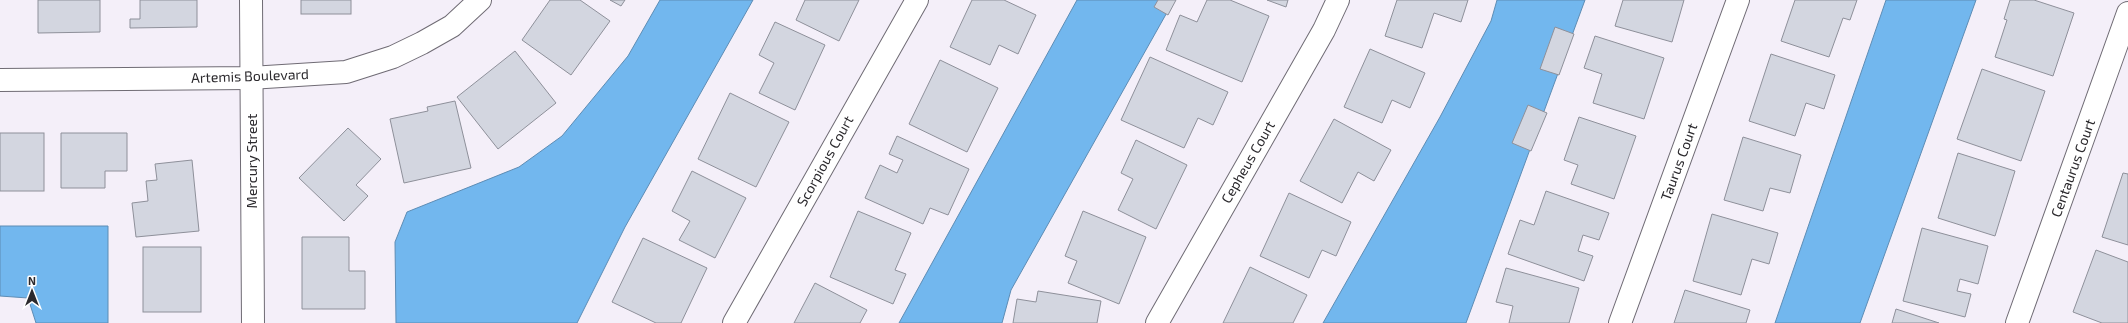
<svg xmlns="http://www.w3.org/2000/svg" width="2128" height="323" font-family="'Exo 2',sans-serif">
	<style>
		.water { fill: #72b7ee; stroke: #5d8cb4 }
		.building { fill: #d3d6e0; stroke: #8e909a }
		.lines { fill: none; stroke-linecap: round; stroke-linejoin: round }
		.minor-casing { stroke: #6f6b74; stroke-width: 24 }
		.minor { stroke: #fff; stroke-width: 22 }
		.labels { text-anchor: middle; stroke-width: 3.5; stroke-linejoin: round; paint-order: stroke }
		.street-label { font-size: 14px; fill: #2b292d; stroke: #fff }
	</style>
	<rect width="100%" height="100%" fill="#f4eff9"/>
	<g class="water">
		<polygon points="660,0 753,0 625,227 577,323 396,323 395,242 407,212 519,167 562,136 628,56"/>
		<polygon points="1077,0 1174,0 1011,290 1002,323 899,323"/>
		<polygon points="1497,0 1585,0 1466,323 1323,323 1440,117 1491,21"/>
		<polygon points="1886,0 1976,0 1860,323 1775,323"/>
		<polygon points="0,226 108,226 108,323 36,323 28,298 0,296"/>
	</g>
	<g class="building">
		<polygon points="38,0 100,0 100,32 38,33"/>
		<polygon points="140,0 197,0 197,27 130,28 130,19 140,19"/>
		<rect x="301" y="0" width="50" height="14"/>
		<polygon points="550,0 580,0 610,21 571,75 522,40"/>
		<polygon points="610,0 625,0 621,6"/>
		<polygon points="805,0 859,0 839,41 796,20"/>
		<polygon points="972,0 1004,0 1036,15 1018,54 999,45 990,65 950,47"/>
		<polygon points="1158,0 1176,0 1168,15 1154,7"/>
		<polygon points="1207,0 1230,0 1269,16 1242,82 1166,50 1180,15 1197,22"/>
		<polygon points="1267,0 1288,0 1286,7"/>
		<polygon points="1397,0 1468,0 1461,22 1434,13 1422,48 1385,36"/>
		<polygon points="1623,0 1684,0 1672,42 1615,26"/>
		<polygon points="1795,0 1857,0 1850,20 1843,18 1829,57 1781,41"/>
		<polygon points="2010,0 2034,0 2074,13 2053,76 1995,57 2007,20 2004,19"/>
		<polygon points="775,22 825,45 795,110 759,93 774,63 759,55"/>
		<polygon points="1555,27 1574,34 1559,75 1540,69"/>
		<polygon points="1595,36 1664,58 1644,119 1593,103 1602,74 1584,68"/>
		<polygon points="1370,49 1425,73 1410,108 1392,100 1382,123 1344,107"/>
		<polygon points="515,51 556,103 498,149 457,97"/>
		<polygon points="1771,54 1835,75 1824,109 1806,103 1795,136 1749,121"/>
		<polygon points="1150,57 1228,92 1213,125 1198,118 1184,148 1121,120"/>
		<polygon points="940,60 998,88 967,152 909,124"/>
		<polygon points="1982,69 2045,91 2021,161 1957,139"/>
		<polygon points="730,93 789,122 756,187 698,159"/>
		<polygon points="455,101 471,168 404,183 390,119 428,111 427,107"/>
		<polygon points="1528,105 1547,113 1531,151 1512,143"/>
		<polygon points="1579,117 1636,136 1614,199 1571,184 1578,165 1564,160"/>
		<polygon points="1334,119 1391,150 1374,181 1358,172 1342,203 1300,181"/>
		<polygon points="348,128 381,159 356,185 368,196 344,221 299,178"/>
		<rect x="0" y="133" width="44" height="58"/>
		<polygon points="61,133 127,133 127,171 105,171 105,188 61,188"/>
		<polygon points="897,136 969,169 948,215 930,208 923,224 865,198 880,165 897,173 903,160 889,154"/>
		<polygon points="1743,137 1801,155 1790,193 1770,188 1763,211 1724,200"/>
		<polygon points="1136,140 1187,165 1156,229 1118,210 1133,179 1121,173"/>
		<polygon points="1958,153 2015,171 1995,236 1938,218"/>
		<polygon points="192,160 199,231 136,237 132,203 148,201 146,181 157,180 155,164"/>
		<polygon points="692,171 746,198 715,258 679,240 690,221 672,211"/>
		<polygon points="2123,173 2128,174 2128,245 2102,237"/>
		<polygon points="1546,191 1609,213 1599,240 1583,235 1578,251 1593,256 1584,281 1508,254 1520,220 1534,225"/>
		<polygon points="1289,193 1351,222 1336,256 1322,250 1309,278 1260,256"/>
		<polygon points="858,211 911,233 895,270 906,274 893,304 830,277"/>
		<polygon points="1083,211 1146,237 1119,304 1068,283 1077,261 1065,256"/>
		<polygon points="1712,214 1778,233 1769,264 1752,259 1741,295 1693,281"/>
		<polygon points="1922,228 1988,246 1978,284 1960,279 1957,291 1971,294 1965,317 1903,301"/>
		<polygon points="302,237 349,237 349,271 365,271 365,309 302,309"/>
		<polygon points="643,238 707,268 681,323 656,323 612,302"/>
		<rect x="143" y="247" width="58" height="65"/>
		<polygon points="2096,250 2128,262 2128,323 2102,323 2073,312"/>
		<polygon points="1250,267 1307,295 1293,323 1223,323"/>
		<polygon points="1506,268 1579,288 1569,323 1509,323 1513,306 1496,302"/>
		<polygon points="815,283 867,310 860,323 794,323"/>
		<polygon points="1685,290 1750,310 1746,323 1674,323"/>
		<polygon points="1038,291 1101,301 1097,323 1013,323 1017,299 1036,302"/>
		<polygon points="1896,309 1939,323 1892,323"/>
	</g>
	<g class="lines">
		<defs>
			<g id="minor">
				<polyline points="251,0 253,323"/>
				<polyline points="0,80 251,78 346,72 393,57 422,43 452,26 480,0"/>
				<polyline points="734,323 917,0"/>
				<polyline points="1157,323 1324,30 1338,0"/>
				<polyline points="1620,323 1738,0"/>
				<polyline points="2017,323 2128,13"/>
			</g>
		</defs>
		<use href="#minor" class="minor-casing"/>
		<use href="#minor" class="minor"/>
	</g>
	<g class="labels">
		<g class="street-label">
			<text transform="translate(250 76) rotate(-2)" y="5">Artemis Boulevard</text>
			<text transform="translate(252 161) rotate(-90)" y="5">Mercury Street</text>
			<text transform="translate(825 161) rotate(-61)" y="5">Scorpious Court</text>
			<text transform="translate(1248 162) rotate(-60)" y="5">Cepheus Court</text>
			<text transform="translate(1679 162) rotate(-70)" y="5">Taurus Court</text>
			<text transform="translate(2073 168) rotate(-70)" y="5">Centaurus Court</text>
		</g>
	</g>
	<g transform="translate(32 291)" stroke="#ffffff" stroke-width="3" paint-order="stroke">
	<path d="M0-3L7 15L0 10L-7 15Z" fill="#2b292d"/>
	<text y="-6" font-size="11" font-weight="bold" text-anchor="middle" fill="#2b292d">N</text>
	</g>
</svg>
